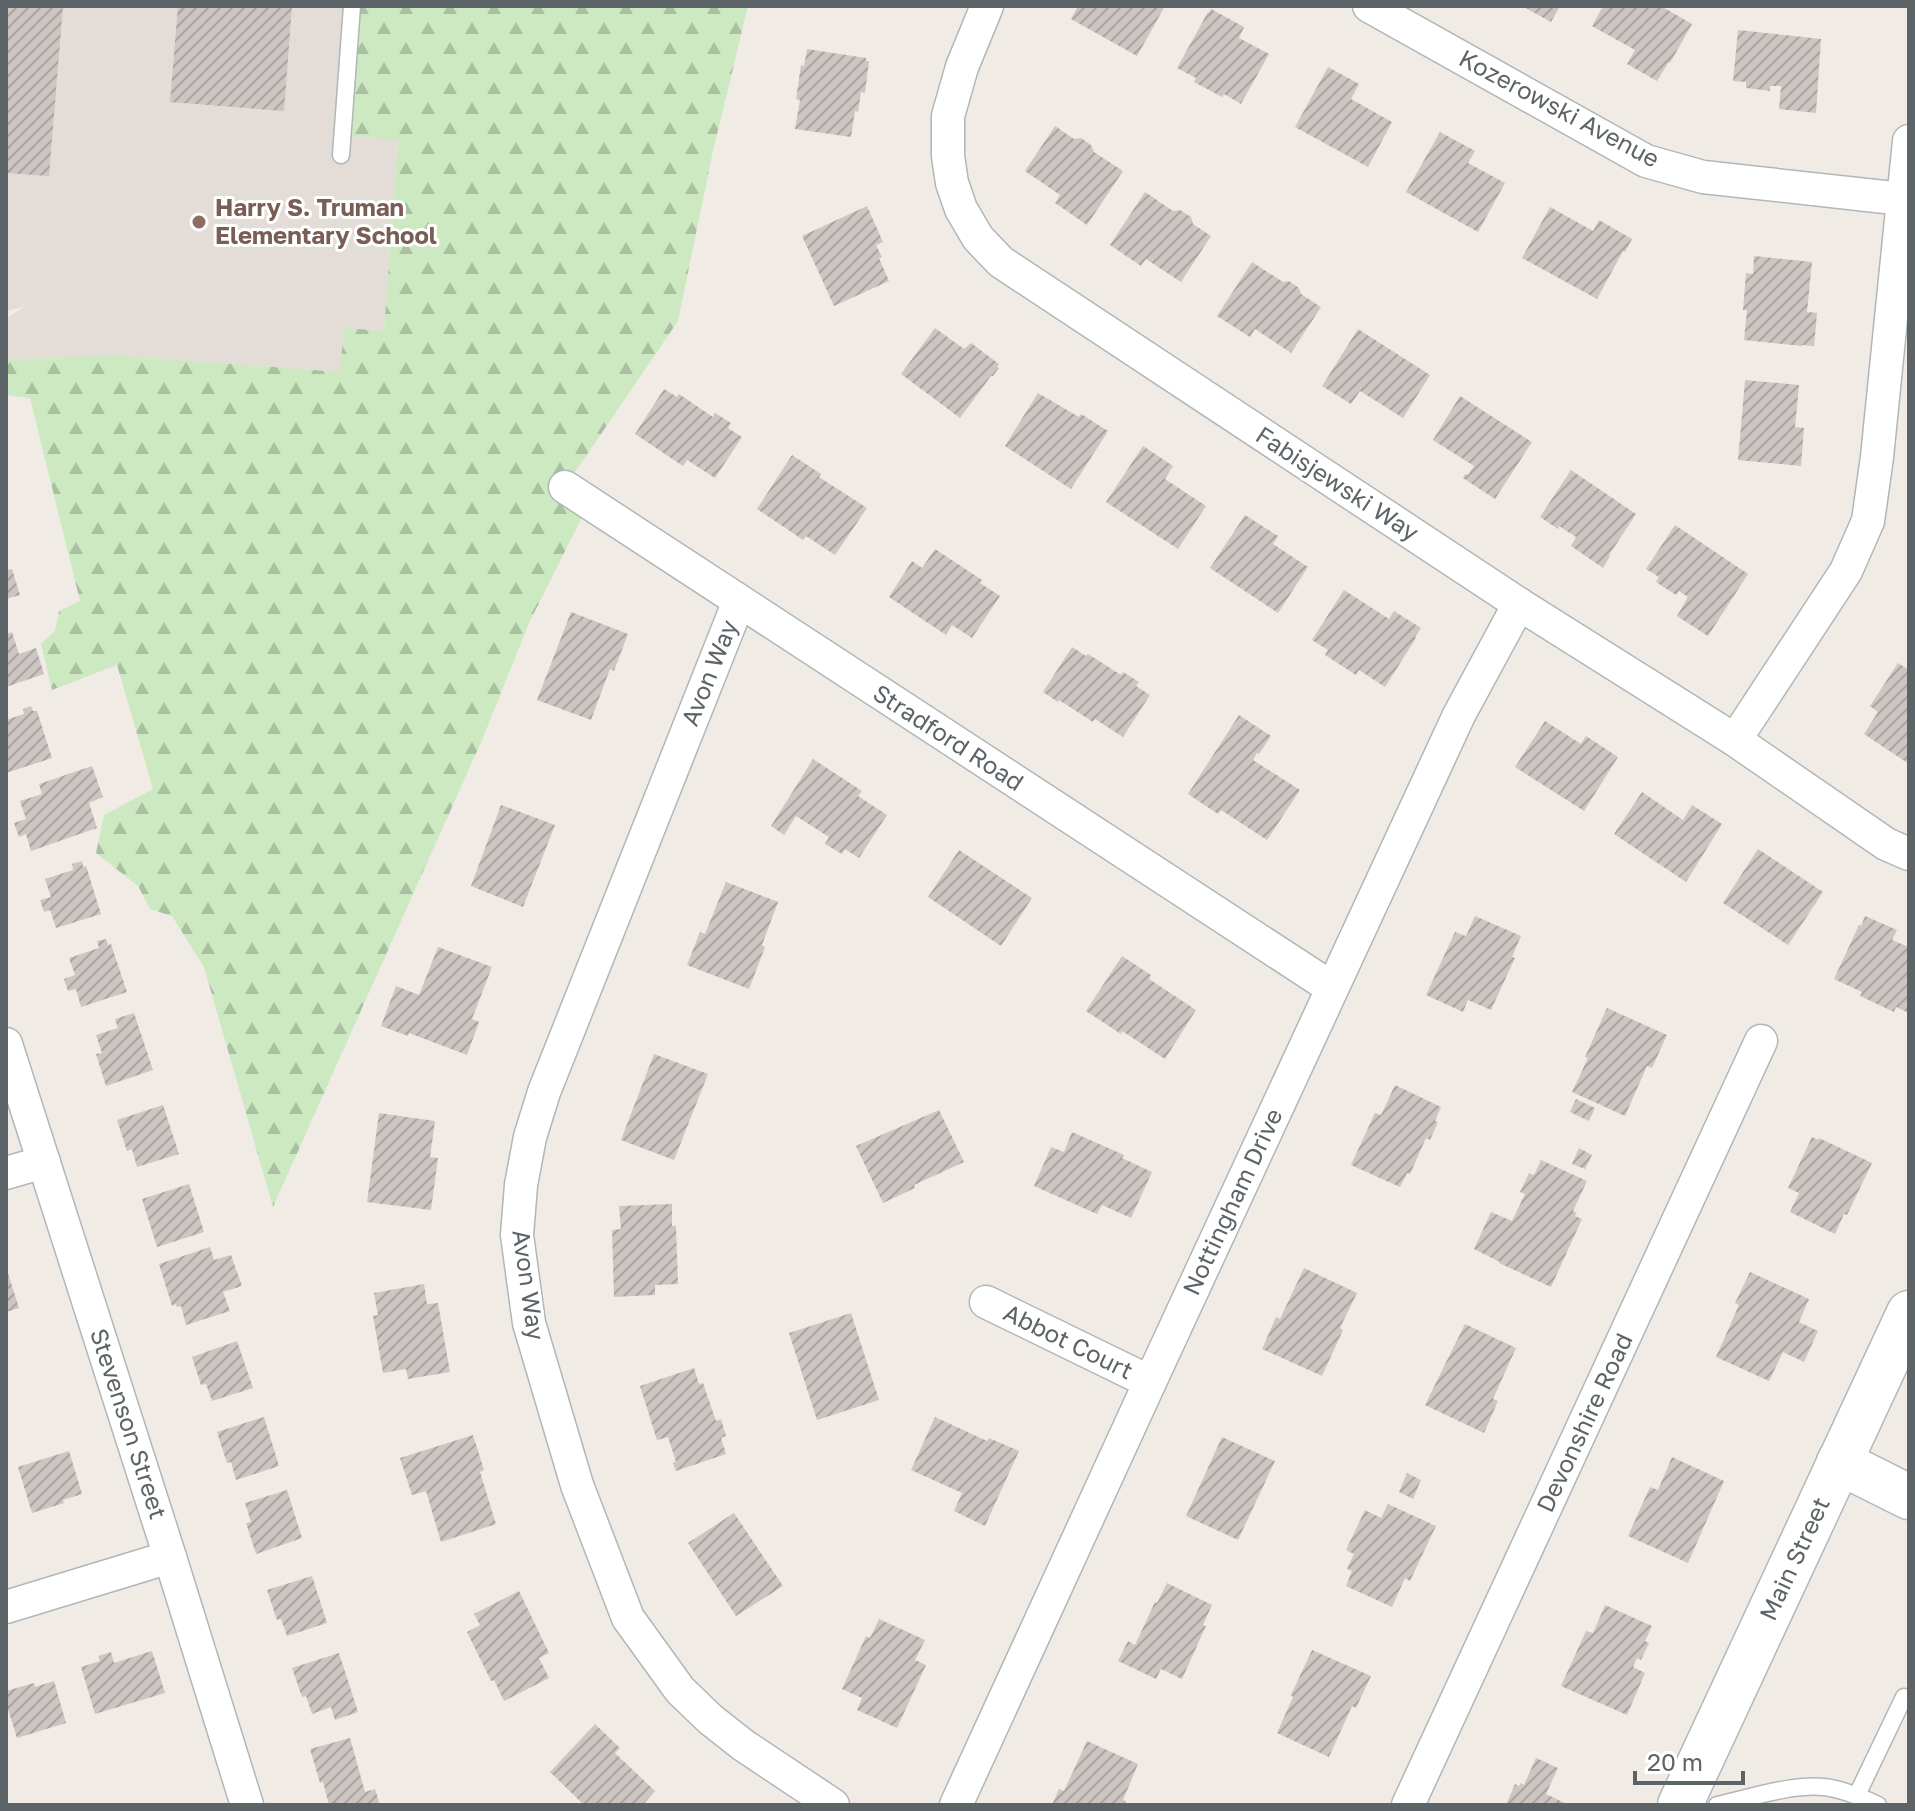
<svg xmlns="http://www.w3.org/2000/svg" width="1915" height="1811" font-family="'Golos Text',sans-serif">
	<style>
		.education { fill: #e3dcd7 }
		.forest { fill: url(#forest-firs) }
		.building { fill: url(#building-hatch) }
		.lines { fill: none; stroke-linecap: round; stroke-linejoin: round }
		.lane-casing { stroke: #b1b6b9; stroke-width: 19 }
		.street-casing { stroke: #b1b6b9; stroke-width: 35 }
		.secondary-casing { stroke: #b2b8bb; stroke-width: 47 }
		.lane { stroke: #fff; stroke-width: 16 }
		.street { stroke: #fff; stroke-width: 32 }
		.secondary { stroke: #fff; stroke-width: 44 }
		.education-dot { fill: #8d6e63; stroke: #fff; stroke-width: 3 }
		.labels { text-anchor: middle; stroke-width: 6; stroke-linejoin: round; paint-order: stroke }
		.street-label { font-size: 24px; fill: #5d6467; stroke: #fff }
		.education-label { font-size: 24px; font-weight: bold; fill: #785e54; stroke: #fff; text-anchor: start }
	</style>
	<defs>
		<pattern id="forest-firs" width="22" height="20" patternUnits="userSpaceOnUse" patternTransform="scale(2)"><rect width="22" height="20" fill="#cce9c1"/><path d="M5 1l3.5 6h-7zM16 11l3.5 6h-7z" fill="#a9c0a1"/></pattern>
		<pattern id="building-hatch" width="6" height="6" patternUnits="userSpaceOnUse" patternTransform="scale(2)"><rect width="6" height="6" fill="#ccc6c3"/><path d="M-1 1l2-2M0 6l6-6M5 7l2-2" fill="none" stroke="#a9a4a2"/></pattern>
	</defs>
	<rect width="100%" height="100%" fill="#f1ebe6"/>
	<polygon class="education" points="6,6 352,6 343,135 398,139 384,331 341,372 111,355 6,360 6,319 24,307 6,311"/>
	<polygon class="forest" points="352,6 748,6 713,151 678,321 565,487 589,503 529,623 482,740 273,1207 204,967 172,916 150,909 138,886 96,853 104,815 153,789 117,665 52,690 41,644 55,631 59,611 80,601 30,398 6,395 6,360 111,355 340,372 344,328 384,331 398,140 343,135"/>
	<g class="building">
		<polygon points="6,6 63,6 49,176 6,173"/>
		<polygon points="178,6 292,6 284,111 170,102"/>
		<polygon points="1078,6 1165,6 1137,56 1071,19"/>
		<polygon points="1522,6 1560,6 1551,22"/>
		<polygon points="1603,6 1661,6 1692,24 1670,63 1668,63 1657,81 1627,64 1635,50 1592,26"/>
		<polygon points="1211,9 1244,27 1239,38 1269,54 1241,104 1224,94 1222,97 1194,82 1196,78 1177,68 1208,12 1209,13"/>
		<polygon points="1738,30 1821,39 1816,113 1779,109 1781,86 1770,86 1770,91 1746,88 1746,82 1733,81"/>
		<polygon points="807,49 866,58 866,61 869,61 865,93 861,92 858,112 855,111 851,137 795,129 800,100 796,99 801,65 804,66"/>
		<polygon points="1328,67 1359,84 1351,99 1392,122 1368,167 1295,127"/>
		<polygon points="1055,126 1074,139 1081,138 1091,145 1094,152 1123,171 1087,225 1055,203 1060,195 1025,171"/>
		<polygon points="1440,132 1475,151 1468,163 1505,183 1478,232 1406,192"/>
		<polygon points="1145,192 1173,211 1180,210 1191,217 1193,224 1211,236 1181,282 1146,259 1141,266 1110,245"/>
		<polygon points="867,206 883,242 876,245 882,257 879,258 889,281 834,306 802,236"/>
		<polygon points="1550,207 1593,231 1599,220 1632,239 1625,252 1623,251 1597,299 1522,258"/>
		<polygon points="1754,256 1812,262 1807,312 1817,313 1814,346 1802,345 1802,346 1744,340 1747,310 1743,310 1746,273 1753,274"/>
		<polygon points="1252,262 1283,282 1289,281 1299,288 1301,294 1321,307 1291,353 1255,329 1250,337 1217,316"/>
		<polygon points="935,328 964,349 971,343 999,364 997,367 999,368 993,376 991,376 960,418 901,374"/>
		<polygon points="1358,329 1430,375 1403,418 1360,391 1351,404 1322,386"/>
		<polygon points="1745,380 1799,385 1795,427 1804,428 1801,466 1738,460"/>
		<polygon points="664,389 677,397 679,394 713,417 715,413 731,423 728,428 742,437 715,478 687,460 683,466 635,434"/>
		<polygon points="1038,393 1079,417 1081,414 1108,431 1071,489 1005,446"/>
		<polygon points="1460,396 1532,442 1495,499 1463,478 1465,474 1468,475 1474,466 1433,440"/>
		<polygon points="1143,446 1173,466 1165,479 1206,506 1178,549 1106,502"/>
		<polygon points="792,455 821,474 819,477 867,508 835,555 806,536 803,540 757,509"/>
		<polygon points="1571,470 1636,514 1609,555 1610,556 1603,568 1571,546 1576,537 1559,526 1558,529 1540,517"/>
		<polygon points="1245,515 1278,536 1273,544 1308,567 1278,613 1210,568"/>
		<polygon points="1675,525 1748,574 1708,636 1677,616 1688,597 1679,591 1676,595 1656,582 1659,577 1646,569"/>
		<polygon points="935,549 982,580 980,583 1000,596 972,638 952,625 946,635 889,597 912,561 922,568"/>
		<polygon points="12,569 20,595 6,599 6,570"/>
		<polygon points="1344,590 1389,619 1394,611 1421,628 1415,637 1416,638 1385,687 1359,670 1356,675 1325,655 1328,650 1312,640"/>
		<polygon points="571,612 628,634 614,671 610,669 591,720 537,700"/>
		<polygon points="12,632 19,654 36,648 44,674 6,687 6,634"/>
		<polygon points="1072,647 1086,656 1088,654 1121,675 1123,672 1139,682 1136,686 1150,695 1123,737 1095,719 1093,722 1059,700 1058,702 1043,692"/>
		<polygon points="1898,663 1909,670 1909,764 1864,734 1878,712 1870,706"/>
		<polygon points="31,706 33,711 37,711 52,758 6,773 6,720 24,714 23,709"/>
		<polygon points="1239,715 1271,736 1259,754 1257,753 1253,760 1300,790 1267,840 1221,810 1218,814 1188,794"/>
		<polygon points="1545,721 1581,744 1586,736 1618,757 1584,811 1515,767"/>
		<polygon points="813,759 862,791 858,796 887,815 859,858 845,849 842,854 825,844 829,837 796,816 784,835 771,826"/>
		<polygon points="92,766 103,797 89,803 97,828 31,851 26,834 19,837 14,823 26,819 20,801 42,794 39,784"/>
		<polygon points="1642,792 1683,820 1692,805 1722,824 1686,882 1614,834"/>
		<polygon points="501,805 555,825 523,907 471,886"/>
		<polygon points="1758,849 1823,892 1788,945 1723,903"/>
		<polygon points="959,850 1032,898 1001,946 928,897"/>
		<polygon points="82,861 83,867 86,866 101,914 56,928 50,910 44,912 40,900 51,897 45,879 73,870 72,864"/>
		<polygon points="726,882 778,902 762,945 765,947 749,989 687,965 700,932 705,934"/>
		<polygon points="1475,916 1521,936 1512,957 1515,958 1491,1010 1468,1000 1463,1012 1426,995 1455,932 1466,936"/>
		<polygon points="1865,916 1897,930 1892,940 1909,947 1909,1013 1896,1007 1894,1012 1860,996 1862,992 1834,979 1859,925 1861,926"/>
		<polygon points="106,939 108,945 111,944 127,992 81,1007 76,989 68,991 64,979 75,975 69,958 99,948 97,941"/>
		<polygon points="438,947 492,967 472,1019 479,1022 467,1055 409,1033 408,1036 381,1026 396,986 419,995"/>
		<polygon points="1122,956 1151,975 1149,979 1196,1010 1165,1059 1122,1031 1121,1034 1086,1011"/>
		<polygon points="1607,1008 1667,1035 1652,1068 1647,1066 1625,1116 1572,1092 1588,1058 1585,1057"/>
		<polygon points="134,1013 153,1070 106,1086 96,1054 102,1053 96,1035 118,1028 115,1019"/>
		<polygon points="654,1054 708,1074 674,1160 621,1140"/>
		<polygon points="1395,1085 1441,1107 1435,1121 1438,1122 1430,1140 1426,1138 1410,1174 1407,1173 1400,1187 1351,1165 1375,1113 1381,1115"/>
		<polygon points="1576,1099 1595,1108 1589,1121 1570,1112"/>
		<polygon points="163,1105 179,1154 137,1167 132,1149 127,1151 117,1120"/>
		<polygon points="939,1110 964,1162 914,1185 915,1188 883,1203 856,1146"/>
		<polygon points="379,1113 435,1121 430,1157 438,1158 431,1210 367,1202"/>
		<polygon points="1072,1132 1124,1155 1122,1158 1152,1172 1131,1218 1102,1205 1097,1214 1034,1186 1051,1147 1064,1152"/>
		<polygon points="1812,1137 1818,1140 1819,1138 1872,1163 1847,1215 1844,1214 1835,1234 1790,1212 1799,1193 1788,1188"/>
		<polygon points="1579,1148 1592,1155 1585,1169 1572,1164"/>
		<polygon points="1541,1160 1587,1181 1573,1211 1577,1213 1575,1216 1582,1219 1551,1287 1499,1263 1500,1262 1474,1249 1491,1212 1512,1221 1525,1194 1520,1192 1529,1173 1534,1175"/>
		<polygon points="189,1184 204,1232 157,1247 142,1199"/>
		<polygon points="672,1204 672,1226 676,1226 678,1284 655,1285 655,1295 614,1297 612,1230 621,1229 619,1206"/>
		<polygon points="210,1247 214,1260 231,1255 242,1286 223,1292 230,1311 186,1325 181,1306 177,1307 176,1304 172,1306 159,1264"/>
		<polygon points="6,1267 19,1308 6,1312"/>
		<polygon points="1304,1268 1357,1293 1340,1328 1343,1330 1322,1376 1262,1349 1276,1317 1280,1319"/>
		<polygon points="1750,1272 1809,1299 1799,1322 1818,1331 1804,1362 1783,1352 1769,1381 1716,1357 1739,1305 1735,1303"/>
		<polygon points="424,1284 427,1304 438,1303 450,1372 408,1379 406,1369 383,1373 373,1316 378,1315 374,1293"/>
		<polygon points="851,1313 879,1400 817,1420 789,1333"/>
		<polygon points="1465,1324 1516,1348 1493,1399 1498,1401 1484,1433 1425,1405"/>
		<polygon points="237,1341 253,1388 212,1401 206,1384 201,1385 192,1357"/>
		<polygon points="694,1368 699,1384 703,1383 716,1421 721,1419 726,1436 721,1438 726,1454 676,1471 673,1463 676,1462 668,1437 657,1440 640,1386"/>
		<polygon points="264,1417 279,1466 236,1480 231,1462 227,1463 217,1432"/>
		<polygon points="935,1417 987,1441 989,1438 1019,1451 985,1526 954,1511 962,1493 911,1470"/>
		<polygon points="473,1435 484,1470 480,1472 496,1524 441,1542 426,1491 412,1495 400,1458"/>
		<polygon points="1222,1437 1275,1461 1238,1540 1186,1516"/>
		<polygon points="69,1451 82,1494 63,1500 64,1503 32,1513 18,1467"/>
		<polygon points="1672,1457 1724,1481 1688,1563 1628,1536 1650,1487 1658,1490"/>
		<polygon points="1407,1473 1421,1480 1413,1499 1399,1492"/>
		<polygon points="287,1490 302,1538 256,1554 246,1523 251,1522 245,1503"/>
		<polygon points="1388,1504 1436,1526 1410,1581 1405,1578 1392,1607 1346,1586 1352,1571 1347,1569 1354,1554 1346,1550 1365,1510 1381,1518"/>
		<polygon points="734,1513 783,1586 736,1616 688,1543"/>
		<polygon points="312,1576 327,1623 287,1636 281,1619 277,1620 267,1590"/>
		<polygon points="1167,1583 1212,1605 1203,1625 1206,1626 1182,1679 1161,1669 1156,1679 1118,1661 1128,1641 1135,1645 1155,1602 1157,1603"/>
		<polygon points="519,1591 549,1653 539,1658 549,1678 504,1701 494,1680 491,1681 467,1632 480,1625 474,1614"/>
		<polygon points="1605,1605 1652,1626 1645,1641 1649,1643 1641,1660 1637,1658 1633,1667 1645,1673 1627,1715 1561,1686 1586,1631 1593,1633"/>
		<polygon points="879,1619 925,1640 915,1660 926,1665 897,1728 857,1710 862,1698 842,1689 866,1636 870,1638"/>
		<polygon points="1312,1650 1371,1676 1356,1708 1352,1706 1329,1757 1277,1733 1293,1697 1291,1695"/>
		<polygon points="152,1651 165,1693 95,1714 81,1667 100,1661 98,1656 111,1652 114,1663"/>
		<polygon points="339,1653 358,1712 335,1720 331,1707 312,1714 306,1696 302,1697 292,1668"/>
		<polygon points="54,1681 66,1723 17,1738 6,1703 6,1691 34,1683 35,1687"/>
		<polygon points="595,1724 620,1748 615,1753 655,1791 643,1805 584,1805 550,1772"/>
		<polygon points="350,1738 365,1792 375,1789 380,1805 329,1805 323,1782 320,1783 310,1749"/>
		<polygon points="1087,1741 1138,1764 1123,1800 1126,1801 1124,1805 1052,1805 1059,1789 1064,1791"/>
		<polygon points="1536,1758 1558,1768 1546,1794 1569,1805 1506,1805 1515,1784 1519,1786 1521,1783 1524,1785"/>
	</g>
	<g class="lines">
		<defs>
			<g id="lane">
				<polyline points="341,155 352,6"/>
				<polyline points="1857,1795 1904,1697 1909,1700"/>
				<path d="M1717,1805C1750,1798 1790,1784 1824,1787C1842,1789 1861,1797 1878,1805"/>
			</g>
			<g id="street">
				<polyline points="987,6 962,67 948,116 948,156 952,183 961,209 978,238 1001,262 1519,604 1735,740 1886,844 1909,854"/>
				<polyline points="1369,6 1646,161 1703,177 1903,199"/>
				<polyline points="565,487 1332,988"/>
				<polyline points="739,601 544,1092 530,1137 521,1185 517,1235 529,1323 577,1485 628,1618 680,1690 710,1719 743,1745 833,1805"/>
				<polyline points="1735,740 1846,571 1868,521 1877,457 1909,141"/>
				<polyline points="6,1044 170,1557 247,1805"/>
				<polyline points="6,1173 44,1162"/>
				<polyline points="986,1302 1150,1382"/>
				<polyline points="6,1607 170,1557"/>
				<polyline points="956,1805 1150,1382 1459,715 1519,604"/>
				<polyline points="1408,1805 1761,1041"/>
			</g>
			<g id="secondary">
				<polyline points="1839,1462 1909,1497"/>
				<polyline points="1680,1805 1909,1313"/>
			</g>
		</defs>
		<use href="#lane" class="lane-casing"/>
		<use href="#street" class="street-casing"/>
		<use href="#secondary" class="secondary-casing"/>
		<use href="#lane" class="lane"/>
		<use href="#street" class="street"/>
		<use href="#secondary" class="secondary"/>
	</g>
	<circle class="education-dot" cx="199" cy="222" r="8"/>
	<g class="labels">
		<g class="street-label">
			<text transform="translate(1559 109) rotate(28)" y="8">Kozerowski Avenue</text>
			<text transform="translate(1337 484) rotate(33)" y="8">Fabisjewski Way</text>
			<text transform="translate(710 673) rotate(-68)" y="8">Avon Way</text>
			<text transform="translate(948 738) rotate(33)" y="8">Stradford Road</text>
			<text transform="translate(1233 1202) rotate(-65)" y="8">Nottingham Drive</text>
			<text transform="translate(528 1285) rotate(82)" y="8">Avon Way</text>
			<text transform="translate(1068 1342) rotate(26)" y="8">Abbot Court</text>
			<text transform="translate(1585 1423) rotate(-65)" y="8">Devonshire Road</text>
			<text transform="translate(128 1424) rotate(72)" y="8">Stevenson Street</text>
			<text transform="translate(1795 1559) rotate(-65)" y="8">Main Street</text>
		</g>
		<g class="education-label">
			<text x="215" y="216">Harry S. Truman<tspan x="215" dy="28">Elementary School</tspan></text>
		</g>
	</g>
	<rect width="1915" height="1811" fill="none" stroke="#5d6467" stroke-width="16"/>
	<path d="M1635 1771v12h108v-12" fill="none" stroke="#5d6467" stroke-width="4"/>
	<text x="1647" y="1771" font-size="24" fill="#5d6467" stroke="#ffffff" stroke-width="6" paint-order="stroke">20 m</text>
</svg>
